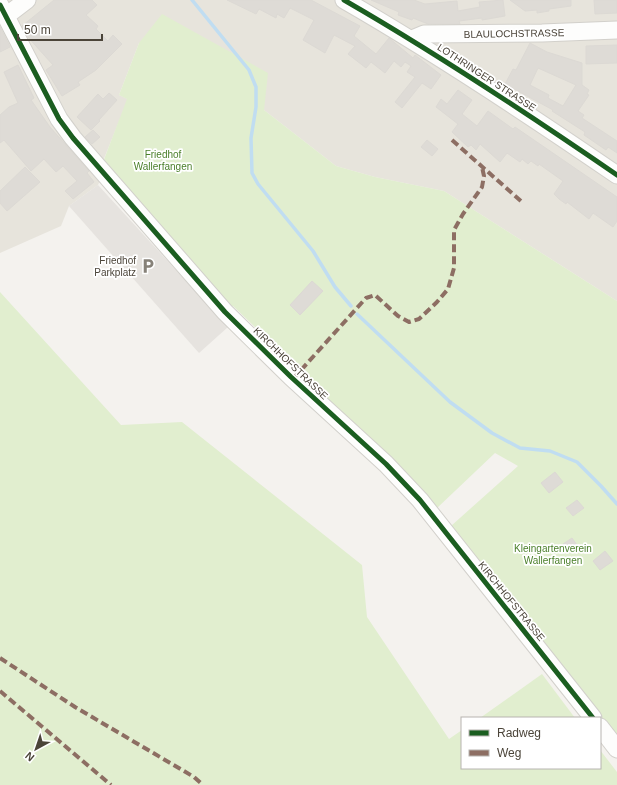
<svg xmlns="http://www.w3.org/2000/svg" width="617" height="785" font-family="Helvetica,sans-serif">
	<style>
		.residential { fill: #e7e4dc }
		.green { fill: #e1eecf }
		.parking { fill: #e6e3df }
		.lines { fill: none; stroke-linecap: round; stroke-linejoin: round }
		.stream { stroke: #c0ddf1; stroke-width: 3.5 }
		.building { fill: #dedbd6; stroke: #dcd9d4; fill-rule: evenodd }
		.minor-casing { stroke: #d2d0cb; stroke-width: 19 }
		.minor { stroke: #fdfdfc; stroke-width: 17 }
		.quiet { stroke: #8d6e63; stroke-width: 4; stroke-dasharray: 8 4; stroke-linecap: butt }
		.cycleway-casing { stroke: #fff; stroke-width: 8 }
		.cycleway { stroke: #1b5e20; stroke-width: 5 }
		.labels { text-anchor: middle; stroke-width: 3.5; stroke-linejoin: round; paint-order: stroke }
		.street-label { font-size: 10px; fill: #4b4439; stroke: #fff }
		.park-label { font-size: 10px; fill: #4a7f2a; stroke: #fff }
		.poi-label { font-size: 10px; fill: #4b4439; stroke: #fff; text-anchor: end }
	</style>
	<rect width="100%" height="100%" fill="#f4f2ee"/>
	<polygon class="residential" points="0,0 617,0 617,301 444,191 375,177 336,166 264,110 139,43 119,95 128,99 103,161 106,167 98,185 69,206 61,226 0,253"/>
	<g class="green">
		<polygon points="162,14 268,73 264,110 336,166 375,177 444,191 617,301 617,739 451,526 518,466 495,453 436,509 304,381 303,373 233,306 229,306 103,162 127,99 119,95 139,43"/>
		<polygon points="0,292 121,425 182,422 362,565 367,617 449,739 462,730 462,768 600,768 600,750 617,772 617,785 0,785"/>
		<polygon points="542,674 575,718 480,718"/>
	</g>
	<polygon class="parking" points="98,185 228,327 199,353 69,206"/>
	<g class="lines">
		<g class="stream">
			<polyline points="192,0 249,70 256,87 256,107 251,138 252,173 258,184 313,251 335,287 351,306"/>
			<polyline points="357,314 450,402 492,433 520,448 550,451 577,462 601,486 617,504"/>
		</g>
	</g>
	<g class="building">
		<polygon points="54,0 92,0 97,5 86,15 98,26 96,29 108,41 113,35 122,44 96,70 78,82 80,85 62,96 46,70 53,65 27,36 22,26"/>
		<polygon points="227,0 311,0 360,26 354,36 376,54 389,38 413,58 415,55 441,75 431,89 422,83 402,108 395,102 415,77 407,72 411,66 405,62 401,67 394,61 385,73 371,62 366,68 348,54 355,46 334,35 325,53 303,40 314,20 290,8 284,18 277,14 276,18 259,9 256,14"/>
		<polygon points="371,0 414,0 425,4 457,1 458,11 480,7 479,2 503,0 505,16 482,20 482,18 459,21 460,24 428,24 413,18 412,20 398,15 399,12"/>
		<polygon points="510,0 571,0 571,6 549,9 549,11 537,13 537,10 525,11"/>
		<polygon points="594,0 617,0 617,13 595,14"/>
		<polygon points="0,27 10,47 0,52"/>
		<path d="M530,43L547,52L582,63V85L589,90L587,94L589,95L578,111L584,115L582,118L617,141V153L608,147L606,150L584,135L585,132L552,111L553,110L505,84L513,69L516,70ZM538,68L576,85L563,106L548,98L549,95L530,85Z"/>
		<polygon points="617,45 617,63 586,64 586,46"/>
		<polygon points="18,65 34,98 31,100 50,127 89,171 87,173 94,182 73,199 65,191 77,181 63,166 56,172 44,159 31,171 4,140 0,143 0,115 9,107 18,103 4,72"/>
		<polygon points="458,90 472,100 462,114 477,126 488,111 513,129 515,127 617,197 617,221 613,227 593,213 589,219 567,202 566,204 559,199 554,194 563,181 539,164 538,166 531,161 528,164 522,159 520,162 507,153 500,162 480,144 476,150 471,145 468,147 452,132 458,124 436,107 441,99 447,104"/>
		<polygon points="109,93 117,100 99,120 100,121 91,130 77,117 98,94 103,99"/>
		<polygon points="93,130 100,137 92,144 85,137"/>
		<polygon points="427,140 438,149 432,156 421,147"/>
		<polygon points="25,167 40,182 7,211 0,203 0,191"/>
		<polygon points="312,281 323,291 300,315 290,305"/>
		<polygon points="555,472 563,482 549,493 541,483"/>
		<polygon points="577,500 584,508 573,516 566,508"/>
		<polygon points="572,538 577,545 569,552 563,544"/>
		<polygon points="605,551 613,561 600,570 593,561"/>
	</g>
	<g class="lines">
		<defs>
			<g id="minor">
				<path d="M344,0C438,54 528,114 617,175"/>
				<polyline points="0,5 59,119 73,138 225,312 291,377 386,464 420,500 593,718"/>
				<polyline points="6,16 27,0"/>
				<polyline points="412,39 424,34 542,33 617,30"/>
				<polyline points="600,727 617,749"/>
			</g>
		</defs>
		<use href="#minor" class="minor-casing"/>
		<use href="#minor" class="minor"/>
		<g class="quiet">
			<polyline points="452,140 522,202"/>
			<polyline points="293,379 366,298 375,295 398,316 409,322 419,319 437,302 448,289 454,268 454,230 463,214 482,187 484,176 482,167"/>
			<polyline points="0,658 75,707 194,777 203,785"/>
			<polyline points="0,691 111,785"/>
		</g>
		<defs>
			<g id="cycleway">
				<path d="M344,0C438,54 528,114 617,175"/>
				<polyline points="0,5 59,119 73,138 225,312 291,377 386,464 420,500 593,718"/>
			</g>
		</defs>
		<use href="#cycleway" class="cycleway-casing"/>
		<use href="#cycleway" class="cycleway"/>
	</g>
	<defs>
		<symbol id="parking-bare" viewBox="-9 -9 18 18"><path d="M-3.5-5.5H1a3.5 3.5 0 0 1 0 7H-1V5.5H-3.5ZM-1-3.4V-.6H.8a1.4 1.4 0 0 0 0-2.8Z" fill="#868178" stroke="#fff" stroke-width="2.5" paint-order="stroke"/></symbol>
	</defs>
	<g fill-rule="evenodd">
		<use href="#parking-bare" x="137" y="255" width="22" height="22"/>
	</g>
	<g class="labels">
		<g class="street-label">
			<text transform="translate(514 33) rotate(-1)" y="4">BLAULOCHSTRASSE</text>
			<text transform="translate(487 77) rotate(33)" y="4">LOTHRINGER STRASSE</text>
			<text transform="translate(291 363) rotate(44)" y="4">KIRCHHOFSTRASSE</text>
			<text transform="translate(512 601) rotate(51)" y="4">KIRCHHOFSTRASSE</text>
		</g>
		<g class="park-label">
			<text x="163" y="158">Friedhof<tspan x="163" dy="12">Wallerfangen</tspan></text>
			<text x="553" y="552">Kleingartenverein<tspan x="553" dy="12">Wallerfangen</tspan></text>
		</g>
		<g class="poi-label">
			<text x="136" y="264">Friedhof<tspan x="136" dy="12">Parkplatz</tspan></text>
		</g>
	</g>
	<rect x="461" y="717" width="140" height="52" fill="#ffffff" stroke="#b7b4b0"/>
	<rect x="469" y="730" width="20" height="6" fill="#1b5e20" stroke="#b7b4b0"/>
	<text x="497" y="737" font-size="12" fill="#4b4439">Radweg</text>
	<rect x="469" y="750" width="20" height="6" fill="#8d6e63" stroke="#b7b4b0"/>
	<text x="497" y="757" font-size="12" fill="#4b4439">Weg</text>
	<g transform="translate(36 749) rotate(220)" stroke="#ffffff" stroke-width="3" paint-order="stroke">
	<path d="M0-3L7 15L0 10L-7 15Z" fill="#4b4439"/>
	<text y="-6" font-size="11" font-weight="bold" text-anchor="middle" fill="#4b4439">N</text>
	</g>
	<path d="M18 34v6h84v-6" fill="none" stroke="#4b4439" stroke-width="2"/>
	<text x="24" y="34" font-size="12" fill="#4b4439" stroke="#ffffff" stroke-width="3" paint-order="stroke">50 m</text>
</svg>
